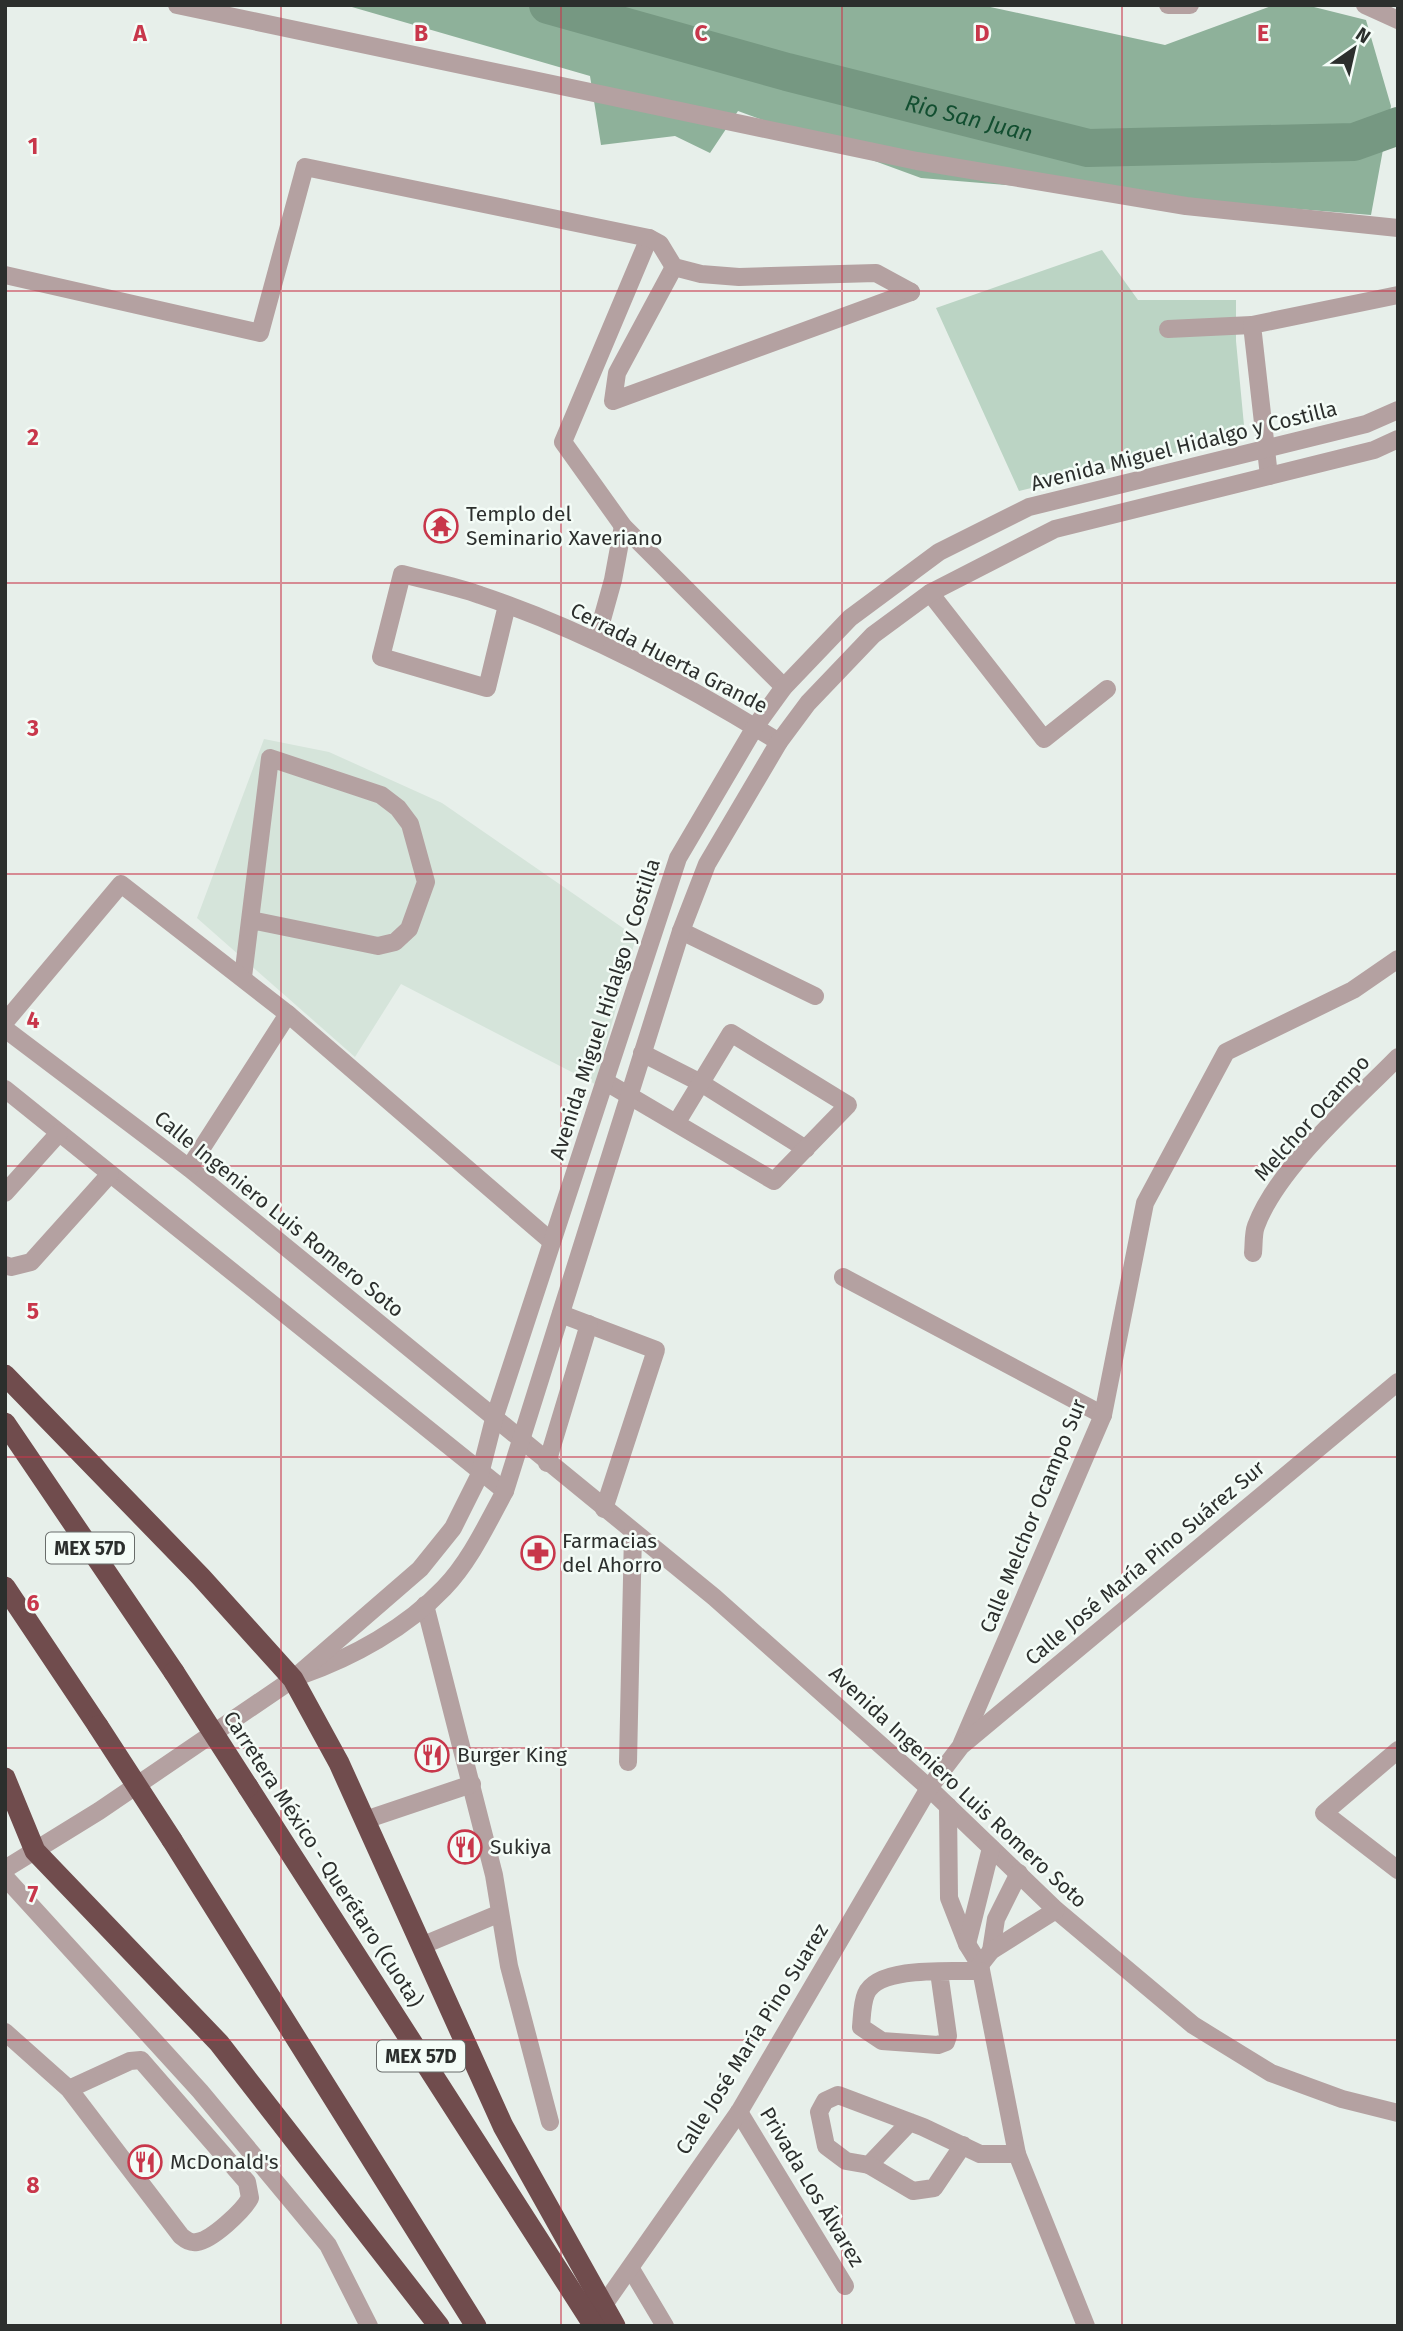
<svg xmlns="http://www.w3.org/2000/svg" width="1403" height="2331" font-family="'Fira Sans',sans-serif">
	<style>
		.built { fill: #d5e4da }
		.green { fill: #bbd4c4 }
		.forest { fill: #8eb19a }
		.lines { fill: none; stroke-linecap: round; stroke-linejoin: round }
		.river { stroke: #769882; stroke-width: 38 }
		.minor { stroke: #b4a1a1; stroke-width: 18 }
		.highway { stroke: #704c4d; stroke-width: 21 }
		.highway-bridge { stroke: #704c4d; stroke-width: 21 }
		.grid { fill: none; stroke: #c8374b; stroke-width: 2; stroke-opacity: 0.55 }
		.labels { text-anchor: middle; stroke-width: 5; stroke-linejoin: round; paint-order: stroke }
		.shield { fill: #f4fcf7; stroke: #686c6a; stroke-width: 2 }
		.shield-label { font-size: 19px; font-weight: bold; fill: #2c2f2d }
		.street-label { font-size: 21px; fill: #2c2f2d; stroke: #f4fcf7 }
		.poi-label { font-size: 21px; fill: #2c2f2d; stroke: #f4fcf7; text-anchor: start }
		.water-label { font-size: 23px; font-style: italic; fill: #124e30; stroke: #f4fcf7 }
		.grid-label { font-size: 23px; text-anchor: middle; font-weight: bold; fill: #c8374b; stroke: #f4fcf7; stroke-width: 5; stroke-linejoin: round; paint-order: stroke }
	</style>
	<rect width="100%" height="100%" fill="#e7efea"/>
	<polygon class="built" points="264,739 329,752 442,803 636,937 595,1084 401,984 355,1057 197,918"/>
	<polygon class="green" points="1102,250 1138,300 1236,300 1236,341 1245,436 1019,491 936,308"/>
	<polygon class="forest" points="345,5 981,5 1165,45 1274,5 1306,5 1366,20 1391,106 1371,215 921,178 738,111 710,153 675,136 601,145 590,76"/>
	<g class="lines">
		<path class="river" id="s1" d="M548,5L787,72L1088,148L1354,142L1398,126"/>
		<g class="minor">
			<polyline points="177,5 917,161 1186,206 1398,228"/>
			<polyline points="1168,5 1190,5"/>
			<polyline points="1365,5 1398,20"/>
			<polyline points="649,238 563,442 623,526 784,687"/>
			<polyline points="674,267 617,373 613,401 911,292"/>
			<polyline points="5,275 260,333 305,167 649,238 660,244 674,267 701,274 739,277 876,273 911,292"/>
			<polyline points="1168,329 1252,325"/>
			<polyline points="1269,476 1252,325 1398,295"/>
			<polyline points="930,593 1044,739 1107,689"/>
			<path d="M507,605L487,688L381,657L402,574C428,581 455,586 480,595C585,630 686,684 779,742"/>
			<polyline points="596,641 613,580 623,526"/>
			<polyline points="681,931 815,996"/>
			<polyline points="243,977 270,758 381,795 398,808 410,824 426,882 409,929 395,942 378,946 251,920"/>
			<polyline points="5,1022 121,884 288,1014 552,1242"/>
			<polyline points="5,1029 189,1168 714,1597 929,1788 1056,1910 1193,2025 1271,2073 1342,2099 1398,2113"/>
			<polyline points="642,1053 701,1083 806,1149"/>
			<polyline points="606,1082 774,1181 848,1105 731,1033 677,1122"/>
			<polyline points="5,1089 505,1491"/>
			<polyline points="189,1168 288,1014"/>
			<polyline points="5,1193 59,1133"/>
			<path d="M1253,1253C1254,1244 1253,1234 1256,1226C1278,1167 1354,1102 1398,1057"/>
			<polyline points="5,1265 11,1267 31,1262 110,1174"/>
			<polyline points="843,1277 1103,1415"/>
			<polyline points="561,1314 656,1350 604,1509"/>
			<polyline points="547,1463 589,1324"/>
			<polyline points="425,1605 494,1875 509,1966 550,2122"/>
			<path d="M302,1675C353,1657 406,1628 444,1588C470,1561 487,1524 505,1491L681,931L707,864L779,742L808,703L873,635L930,593L1055,529L1374,450L1398,439"/>
			<polyline points="962,1743 1103,1415 1145,1203 1226,1052 1353,990 1398,959"/>
			<polyline points="1398,1750 1324,1813 1398,1870"/>
			<polyline points="628,1762 633,1533"/>
			<polyline points="948,1806 949,1898 967,1944 980,1965 1017,2154 1086,2326"/>
			<polyline points="365,1820 472,1784"/>
			<polyline points="5,1869 99,1811 293,1679 420,1569 453,1528 480,1474 494,1419 678,858 755,727 784,687 850,618 939,552 1029,507 1366,424 1398,410"/>
			<polyline points="5,1877 200,2091 328,2245 369,2326"/>
			<polyline points="967,1944 991,1848"/>
			<polyline points="421,1946 498,1914"/>
			<polyline points="991,1951 996,1919 1019,1873"/>
			<polyline points="980,1965 991,1951 1056,1910"/>
			<path d="M939,1972L948,2036L946,2042L938,2045L882,2041L861,2027C862,2017 862,2003 866,1994C878,1965 954,1972 981,1971"/>
			<path d="M5,2032L69,2089L181,2236C186,2240 190,2243 197,2242C212,2240 243,2211 250,2198L247,2182L141,2060L130,2061L69,2089"/>
			<polyline points="739,2112 845,2286"/>
			<polyline points="910,2122 869,2165 846,2161 826,2146 819,2112 825,2101 838,2095 923,2127 980,2154 1017,2154"/>
			<polyline points="869,2165 913,2191 934,2188 963,2145"/>
			<polyline points="631,2269 665,2326"/>
			<polyline points="603,2306 739,2112 929,1788 961,1746 1398,1382"/>
		</g>
		<g class="highway">
			<polyline points="5,1375 201,1577 293,1679 339,1763 503,2126 615,2326"/>
			<polyline points="5,1423 174,1672"/>
			<polyline points="5,1587 98,1726"/>
			<polyline points="5,1778 35,1851 219,2043 439,2326"/>
			<polyline points="248,1787 594,2326"/>
			<polyline points="172,1840 476,2326"/>
		</g>
		<g class="highway-bridge">
			<polyline points="174,1672 248,1787"/>
			<polyline points="98,1726 172,1840"/>
		</g>
	</g>
	<path class="grid" d="M281,5V2326M561,5V2326M842,5V2326M1122,5V2326M5,291H1398M5,583H1398M5,874H1398M5,1166H1398M5,1457H1398M5,1748H1398M5,2040H1398"/>
	<defs>
		<symbol id="temple-ring" viewBox="-11 -11 22 22"><circle r="9.5" fill="#f4fcf7" stroke="#c8374b" stroke-width="1.5"/><path d="M0-6L5-2H3V0L6.5 2.5H4V6H1.5V3h-3V6H-4V2.5H-6.5L-3 0V-2H-5Z" fill="#c8374b"/></symbol>
		<symbol id="pharmacy-ring" viewBox="-11 -11 22 22"><circle r="9.5" fill="#f4fcf7" stroke="#c8374b" stroke-width="1.5"/><path d="M-2-6h4v4h4v4h-4v4h-4v-4h-4v-4h4Z" fill="#c8374b"/></symbol>
		<symbol id="restaurant-ring" viewBox="-11 -11 22 22"><circle r="9.5" fill="#f4fcf7" stroke="#c8374b" stroke-width="1.5"/><path d="M-5-6h1v4h1v-4h1v4h1v-4h1v5L-1.5 .5V6h-2V.5L-5-1ZM5-6V6H3V1.5H1.5Q1.5-4 5-6Z" fill="#c8374b"/></symbol>
	</defs>
	<g fill-rule="evenodd">
		<use href="#temple-ring" x="422" y="507" width="38" height="38"/>
		<use href="#pharmacy-ring" x="519" y="1534" width="38" height="38"/>
		<use href="#restaurant-ring" x="413" y="1736" width="38" height="38"/>
		<use href="#restaurant-ring" x="446" y="1828" width="38" height="38"/>
		<use href="#restaurant-ring" x="126" y="2143" width="38" height="38"/>
	</g>
	<g class="labels">
		<g class="shield">
			<rect x="46" y="1532.5" width="88" height="31" rx="5"/>
			<rect x="377" y="2040.5" width="88" height="31" rx="5"/>
		</g>
		<g class="shield-label">
			<text x="90" y="1555">MEX 57D</text>
			<text x="421" y="2063">MEX 57D</text>
		</g>
		<g class="street-label">
			<text transform="translate(1184 446) rotate(-14)" y="7">Avenida Miguel Hidalgo y Costilla</text>
			<text transform="translate(669 658) rotate(27)" y="7">Cerrada Huerta Grande</text>
			<text transform="translate(605 1009) rotate(-72)" y="7">Avenida Miguel Hidalgo y Costilla</text>
			<text transform="translate(1312 1118) rotate(-48)" y="7">Melchor Ocampo</text>
			<text transform="translate(279 1214) rotate(39)" y="7">Calle Ingeniero Luis Romero Soto</text>
			<text transform="translate(1033 1516) rotate(-68)" y="7">Calle Melchor Ocampo Sur</text>
			<text transform="translate(1145 1563) rotate(-40)" y="7">Calle José María Pino Suárez Sur</text>
			<text transform="translate(958 1787) rotate(43)" y="7">Avenida Ingeniero Luis Romero Soto</text>
			<text transform="translate(323 1859) rotate(57)" y="7">Carretera México - Querétaro (Cuota)</text>
			<text transform="translate(752 2039) rotate(-58)" y="7">Calle José María Pino Suarez</text>
			<text transform="translate(812 2187) rotate(59)" y="7">Privada Los Álvarez</text>
		</g>
		<g class="poi-label">
			<text x="466" y="521">Templo del<tspan x="466" dy="24">Seminario Xaveriano</tspan></text>
			<text x="562" y="1548">Farmacias<tspan x="562" dy="24">del Ahorro</tspan></text>
			<text x="457" y="1762">Burger King</text>
			<text x="490" y="1854">Sukiya</text>
			<text x="170" y="2169">McDonald's</text>
		</g>
		<g class="water-label">
			<text dy="8" stroke="none"><textPath href="#s1" startOffset="436">Rio San Juan</textPath></text>
		</g>
	</g>
	<g class="grid-label">
		<text x="140" y="41">A</text>
		<text x="421" y="41">B</text>
		<text x="701" y="41">C</text>
		<text x="982" y="41">D</text>
		<text x="1263" y="41">E</text>
		<text x="33" y="154">1</text>
		<text x="33" y="445">2</text>
		<text x="33" y="736">3</text>
		<text x="33" y="1028">4</text>
		<text x="33" y="1319">5</text>
		<text x="33" y="1611">6</text>
		<text x="33" y="1902">7</text>
		<text x="33" y="2193">8</text>
	</g>
	<rect width="1403" height="2331" fill="none" stroke="#2c2f2d" stroke-width="14"/>
	<g transform="translate(1354 49) rotate(34)" stroke="#f4fcf7" stroke-width="5" paint-order="stroke">
	<path d="M0-5L12 26L0 18L-12 26Z" fill="#2c2f2d"/>
	<text y="-10" font-size="19" font-weight="bold" text-anchor="middle" fill="#2c2f2d">N</text>
	</g>
</svg>
